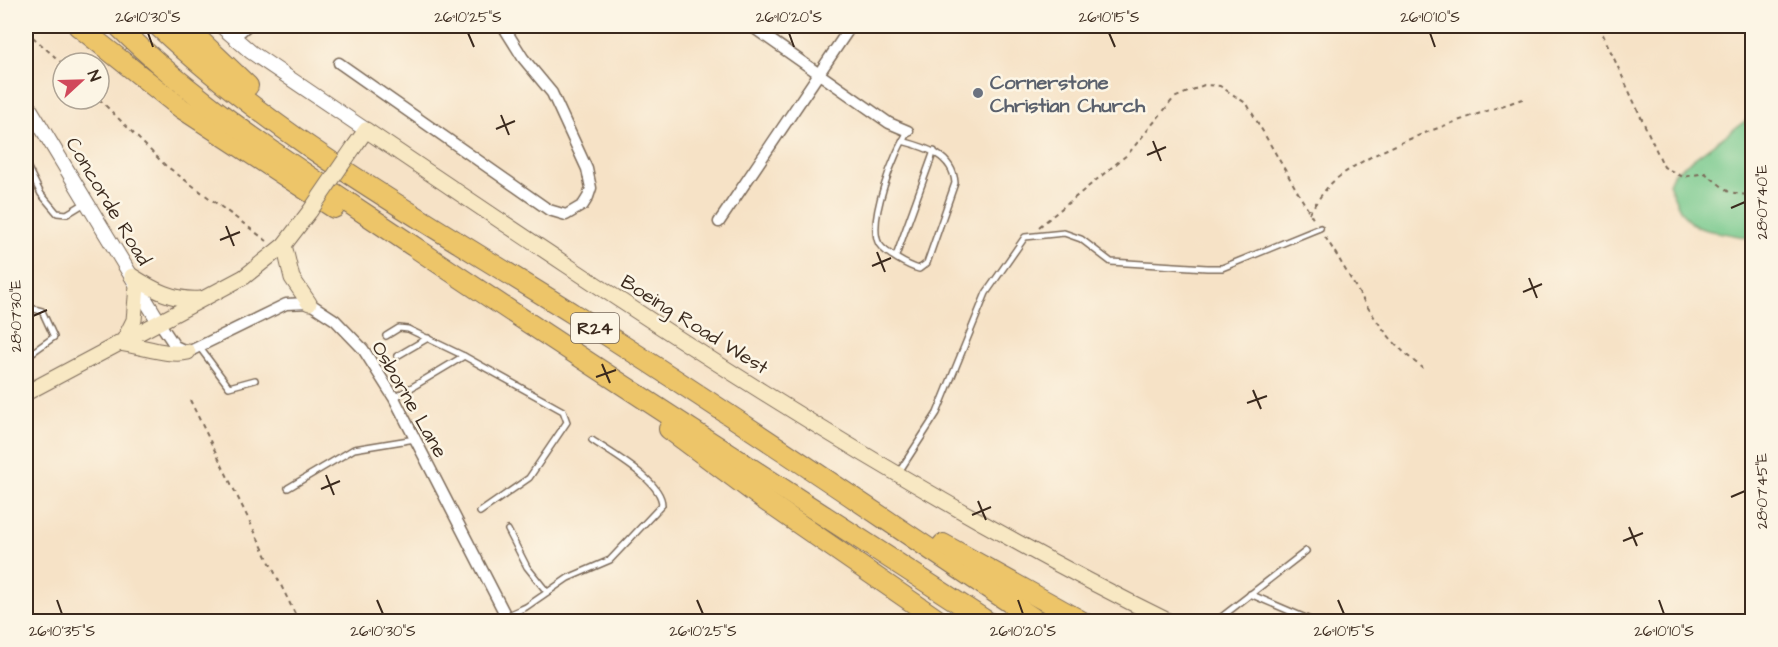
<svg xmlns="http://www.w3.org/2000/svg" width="1778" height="647" font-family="'Architects Daughter',sans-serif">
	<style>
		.green { fill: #74c88b; stroke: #587954; stroke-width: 1.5 }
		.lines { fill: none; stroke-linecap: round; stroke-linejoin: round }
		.service-casing { stroke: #7c6a59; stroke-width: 8 }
		.minor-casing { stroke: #7c6a59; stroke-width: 13 }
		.tertiary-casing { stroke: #7c6a59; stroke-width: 16 }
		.secondary-casing { stroke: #7c6a59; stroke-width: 17 }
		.motorway-casing { stroke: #7c6a59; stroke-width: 22 }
		.path { stroke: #7c6a59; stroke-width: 2; stroke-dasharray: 4.5 4.5; stroke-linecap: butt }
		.service { stroke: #fff; stroke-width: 5 }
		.minor { stroke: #fff; stroke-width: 10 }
		.tertiary { stroke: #fff; stroke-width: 14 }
		.secondary { stroke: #f8e8c3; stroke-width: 15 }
		.motorway { stroke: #edc569; stroke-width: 20 }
		.secondary-bridge-casing { stroke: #7c6a59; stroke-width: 17; stroke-linecap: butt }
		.secondary-bridge { stroke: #f8e8c3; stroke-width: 15 }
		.ticks { fill: none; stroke: #3b2a1e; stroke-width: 2 }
		.worship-dot { fill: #6b7280; stroke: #fcf5e5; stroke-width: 2 }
		.labels { text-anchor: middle; stroke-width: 5; stroke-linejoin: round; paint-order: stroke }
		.shield { fill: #fcf5e5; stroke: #75675a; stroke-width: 1.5 }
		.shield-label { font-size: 18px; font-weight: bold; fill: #3b2a1e }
		.worship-label { font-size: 20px; font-weight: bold; fill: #5b616d; stroke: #fcf5e5; text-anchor: start }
		.street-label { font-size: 20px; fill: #3b2a1e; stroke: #fcf5e5 }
		.neatline { fill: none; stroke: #3b2a1e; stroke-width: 2 }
		.ticks-label { font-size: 15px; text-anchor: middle; fill: #3b2a1e }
	</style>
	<rect width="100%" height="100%" fill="#fcf5e5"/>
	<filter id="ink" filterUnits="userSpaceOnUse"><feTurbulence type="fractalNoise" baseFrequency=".0167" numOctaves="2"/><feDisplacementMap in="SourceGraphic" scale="12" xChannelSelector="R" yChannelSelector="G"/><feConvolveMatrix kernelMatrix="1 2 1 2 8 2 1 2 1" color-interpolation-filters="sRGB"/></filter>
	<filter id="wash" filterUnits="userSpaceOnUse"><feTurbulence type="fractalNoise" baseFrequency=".008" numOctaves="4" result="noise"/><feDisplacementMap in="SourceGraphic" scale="24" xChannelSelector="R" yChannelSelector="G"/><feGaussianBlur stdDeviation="1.35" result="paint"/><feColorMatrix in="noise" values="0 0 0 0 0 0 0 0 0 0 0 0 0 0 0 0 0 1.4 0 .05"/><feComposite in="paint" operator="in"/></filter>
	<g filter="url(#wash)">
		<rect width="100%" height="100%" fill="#f6e2c6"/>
		<path class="green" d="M1752,116V239C1702,226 1688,240 1669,183L1673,174Z"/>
	</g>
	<g filter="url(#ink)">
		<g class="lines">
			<defs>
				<g id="service">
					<path d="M902,141C925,147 953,155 955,183L927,263L919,269C908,266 885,253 879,244C867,222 894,152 908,132"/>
					<polyline points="26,164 41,194 57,213 67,214 85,203"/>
					<polyline points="896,256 934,151"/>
					<polyline points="26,314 34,309 42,311 54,337 26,357"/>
					<polyline points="386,336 399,328 408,329 464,356 394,398"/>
					<polyline points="200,348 229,387 255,380"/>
					<polyline points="397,356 428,338"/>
					<polyline points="464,356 563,411 567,422 529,478 480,512"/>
					<polyline points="26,374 32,387"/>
					<polyline points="899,472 937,413 986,293 1025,237 1064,233 1081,239 1111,262 1207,268 1222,268 1320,228"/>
					<polyline points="288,488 354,449 415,439"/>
					<polyline points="508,530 527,567 547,592"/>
					<polyline points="1250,594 1315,622"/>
					<path d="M506,616L526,607L568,578L610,560L662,505C662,481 612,454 592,440"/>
					<polyline points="1215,622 1306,551"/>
				</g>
				<g id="minor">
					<polyline points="751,26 889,123 908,131"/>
					<polyline points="233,38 247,26"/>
					<polyline points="339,63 549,210 566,215 583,205 588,197 591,188 587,169 552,93 523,58 503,26"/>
					<polyline points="719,222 851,26"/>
					<polyline points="159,322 175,346 188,352 286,304 309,303 335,320 363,349 394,398 509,622"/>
				</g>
				<g id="tertiary">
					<polyline points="221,26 251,52 366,130"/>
					<polyline points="26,102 159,322"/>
				</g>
				<g id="secondary">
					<path d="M354,147L366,130C626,306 887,483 1170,622"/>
					<polyline points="284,245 292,278 309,303"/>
					<path d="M132,276C154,290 173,301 201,299"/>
					<polyline points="124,340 134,320 137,286"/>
					<path d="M118,343C140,345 169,357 188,352"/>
					<polyline points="26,393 244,277 284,245 310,211"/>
				</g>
				<g id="motorway">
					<polyline points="78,26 181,108 334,208"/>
					<path d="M118,26C207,114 316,180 419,250C607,377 798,498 988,622"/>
					<path d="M158,26C280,142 433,225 575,315C732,414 885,520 1039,622"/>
					<polyline points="185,26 248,86"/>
					<polyline points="669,429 763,499 941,622"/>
					<polyline points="943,544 1083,622"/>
				</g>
			</defs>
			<use href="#service" class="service-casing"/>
			<use href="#minor" class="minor-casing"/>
			<use href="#tertiary" class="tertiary-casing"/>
			<use href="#secondary" class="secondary-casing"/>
			<use href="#motorway" class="motorway-casing"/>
			<g class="path">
				<polyline points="1599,26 1664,167 1683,177 1705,173 1729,192 1752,196"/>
				<polyline points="26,31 63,64"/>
				<polyline points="99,99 165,165 267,241"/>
				<path d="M1309,213C1317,202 1325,188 1335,180C1378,144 1471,117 1525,98"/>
				<polyline points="1039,227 1128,154 1174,98 1204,85 1220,86 1247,104 1315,222"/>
				<path d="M1325,237C1357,284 1374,333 1423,368"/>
				<polyline points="190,400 299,622"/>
			</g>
			<use href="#service" class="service"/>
			<use href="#minor" class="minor"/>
			<use href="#tertiary" class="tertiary"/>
			<use href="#secondary" class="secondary"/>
			<use href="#motorway" class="motorway"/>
			<defs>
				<polyline id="secondary-bridge" points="310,211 354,147"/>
			</defs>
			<use href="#secondary-bridge" class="secondary-bridge-casing"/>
			<use href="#secondary-bridge" class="secondary-bridge"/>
		</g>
	</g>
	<path class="ticks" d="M148,33L153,47M468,33L474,47M789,33L794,47M1109,33L1115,47M1430,33L1435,47M501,115L509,135M496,129L515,121M1153,141L1161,161M1147,155L1166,147M1731,208L1745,202M226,226L234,246M220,240L240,232M877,252L885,272M872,266L891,258M1529,278L1537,298M1523,292L1542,284M33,316L47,310M602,364L610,383M596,377L616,370M1253,390L1261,409M1247,403L1267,396M326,475L334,495M321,489L340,481M1731,497L1745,491M978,501L986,520M972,515L991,507M1629,527L1637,546M1623,541L1643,533M57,600L62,614M377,600L383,614M697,600L703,614M1018,600L1023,614M1338,600L1344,614M1659,600L1664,614"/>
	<circle class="worship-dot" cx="978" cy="93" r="6"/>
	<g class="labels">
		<rect class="shield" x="571" y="313" width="48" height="30" rx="4.5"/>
		<g class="shield-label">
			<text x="595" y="334">R24</text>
		</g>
		<g class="worship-label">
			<text x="990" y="89">Cornerstone<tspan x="990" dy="23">Christian Church</tspan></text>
		</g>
		<g class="street-label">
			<text transform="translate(109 201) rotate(59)" y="7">Concorde Road</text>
			<text transform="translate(695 324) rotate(32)" y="7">Boeing Road West</text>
			<text transform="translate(410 399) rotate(60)" y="7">Osborne Lane</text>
		</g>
	</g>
	<rect width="1778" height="647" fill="none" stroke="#fcf5e5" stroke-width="66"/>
	<g transform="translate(81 81) rotate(68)"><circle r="28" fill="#fcf5e5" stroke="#afa495" stroke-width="1.5"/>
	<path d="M0-4.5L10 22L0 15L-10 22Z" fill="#d1495b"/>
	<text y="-9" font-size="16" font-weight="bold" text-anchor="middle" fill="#3b2a1e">N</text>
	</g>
	<rect x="33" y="33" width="1712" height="581" class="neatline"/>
	<g class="ticks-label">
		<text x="148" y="22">26°10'30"S</text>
		<text x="468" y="22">26°10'25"S</text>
		<text x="789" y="22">26°10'20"S</text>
		<text x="1109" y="22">26°10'15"S</text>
		<text x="1430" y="22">26°10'10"S</text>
		<text transform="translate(1762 202) rotate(-90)" y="5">28°07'40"E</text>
		<text transform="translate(16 316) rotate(-90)" y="5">28°07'30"E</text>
		<text transform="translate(1762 491) rotate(-90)" y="5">28°07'45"E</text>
		<text x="62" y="636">26°10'35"S</text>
		<text x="383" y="636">26°10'30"S</text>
		<text x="703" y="636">26°10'25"S</text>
		<text x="1023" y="636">26°10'20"S</text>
		<text x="1344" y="636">26°10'15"S</text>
		<text x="1664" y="636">26°10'10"S</text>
	</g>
</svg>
